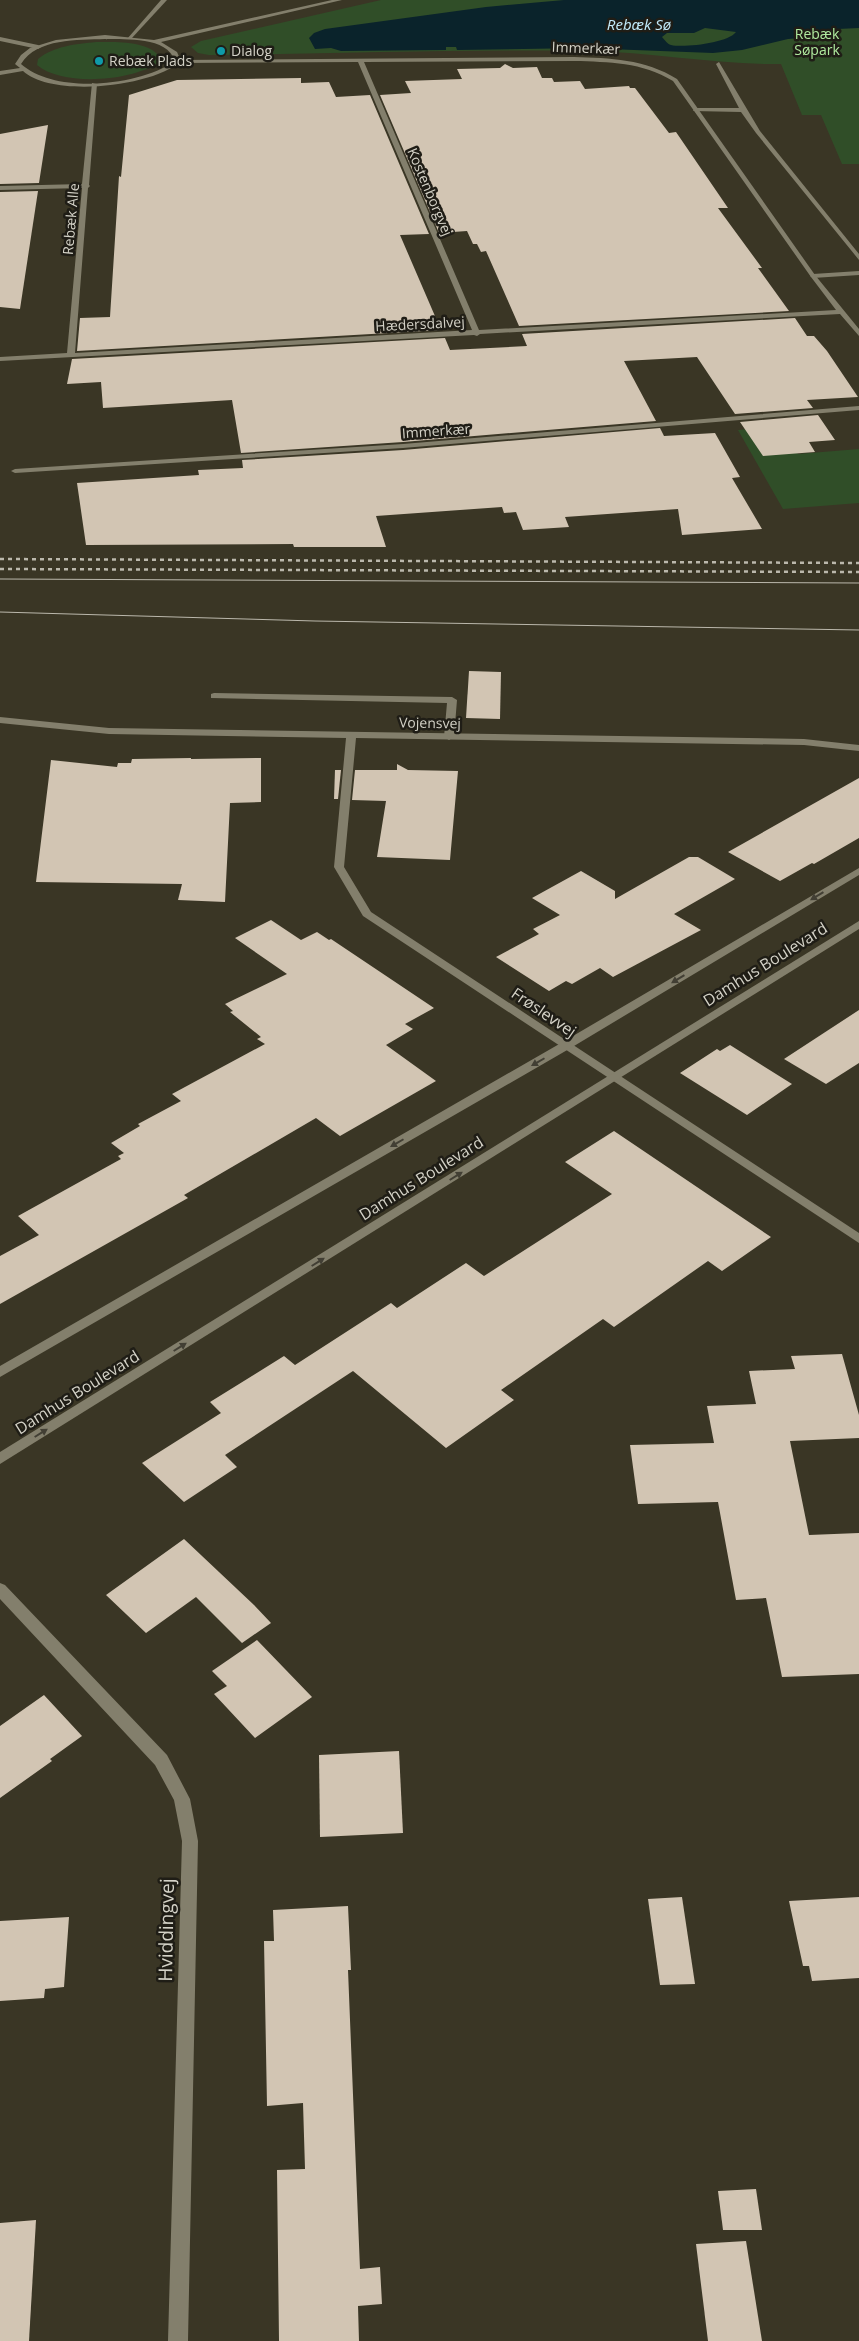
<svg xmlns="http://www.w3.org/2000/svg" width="859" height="2341" font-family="'Open Sans',sans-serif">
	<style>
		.green { fill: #304e28 }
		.water { fill: #0a232b; fill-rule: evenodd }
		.building { fill: #d2c5b3 }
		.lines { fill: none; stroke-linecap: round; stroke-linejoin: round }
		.service { fill: #837f6c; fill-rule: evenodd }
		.minor { fill: #837f6c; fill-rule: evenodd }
		.tertiary { fill: #837f6c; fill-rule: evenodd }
		.tram { stroke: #bbb8ac; stroke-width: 1 }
		.rail { stroke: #bbb8ac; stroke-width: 2.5; stroke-dasharray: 4 4; stroke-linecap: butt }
		.oneway { fill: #423f34 }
		.culture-dot { fill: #0f9aa8; stroke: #1f1d16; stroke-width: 2 }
		.labels { text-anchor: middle; stroke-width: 5; stroke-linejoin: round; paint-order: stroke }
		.far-park-label { font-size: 14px; fill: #b0ea9f; stroke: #1f1d16 }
		.far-street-label { font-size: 14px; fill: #d4d2c7; stroke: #1f1d16 }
		.far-poi-label { font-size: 14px; fill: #d4d2c7; stroke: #1f1d16; text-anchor: start }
		.far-water-label { font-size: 15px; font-style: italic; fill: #c3ebfa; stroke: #1f1d16 }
		.street-label { font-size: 16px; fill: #d4d2c7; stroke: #1f1d16 }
		.near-street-label { font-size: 19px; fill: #d4d2c7; stroke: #1f1d16 }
	</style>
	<rect width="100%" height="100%" fill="#3a3625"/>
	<g class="green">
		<path d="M381,0H859V164H842L821,115H802L781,64C717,65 653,52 588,51C462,49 336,54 209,55L198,53L191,47L201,41Z"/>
		<path d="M96,42C116,42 148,40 161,58L158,63C131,81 63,87 37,65L38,59C54,46 76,44 96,42Z"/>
		<polygon points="780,426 798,454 859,449 859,503 783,509 738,430"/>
	</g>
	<path class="water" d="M564,0H859V28L838,29L815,37L788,39L742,50L713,53L582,48L457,50L456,47H446V50L341,51L331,48L315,49L309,38L314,33L325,29L486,7ZM705,28L736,32C728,43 684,48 671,45C667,44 665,40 662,37L667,33H694Z"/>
	<g class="building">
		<polygon points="505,64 513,68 537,67 542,78 552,78 554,82 580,81 585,89 629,86 630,88 635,88 669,133 676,132 728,208 718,208 762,268 758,268 789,311 519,326 486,251 481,252 477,244 473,244 467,231 439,233 380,95 411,93 405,81 462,79 457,69 500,68"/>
		<polygon points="301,78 301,83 329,82 336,97 370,95 429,234 400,235 441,330 77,351 80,318 110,317 119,176 121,177 129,95 177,80"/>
		<polygon points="48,125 39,183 0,184 0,134"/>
		<polygon points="38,191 20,309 0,307 0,192"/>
		<polygon points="795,318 807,336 814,336 827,351 858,397 807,400 813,408 735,414 697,357 624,361 656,421 403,442 241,453 232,400 103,408 101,382 67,384 72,359 445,338 450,350 527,346 522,334"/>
		<polygon points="818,415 835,440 809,442 815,452 763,456 740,422"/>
		<polygon points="660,428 664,436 715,433 740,477 732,478 762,529 682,535 678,509 565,517 569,527 523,530 516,512 504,513 502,507 376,516 386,547 294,547 293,544 86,545 77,483 199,475 198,470 243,468 242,460 403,450"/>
		<polygon points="469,671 501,672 500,719 466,718"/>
		<polygon points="191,758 191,759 261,758 261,802 230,803 225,902 178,900 182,884 36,882 51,760 117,767 118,763 131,763 132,759"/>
		<polygon points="397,764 408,770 458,771 450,860 377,857 386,801 352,800 355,770 397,770"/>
		<polygon points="335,770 341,770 338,799 334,799"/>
		<polygon points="859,778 859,838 814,864 812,863 780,881 728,852"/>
		<polygon points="689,857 698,857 735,879 674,914 701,930 613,977 600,968 572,984 566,981 549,991 496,957 539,934 533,929 560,915 532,898 581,871 615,891 615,899"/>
		<polygon points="271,920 301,940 317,932 329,940 331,939 434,1008 405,1024 413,1029 386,1045 436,1081 340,1136 316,1118 184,1195 188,1198 0,1304 0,1256 39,1235 18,1216 121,1159 118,1156 124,1153 111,1143 140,1126 138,1124 181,1101 172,1094 265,1044 257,1039 261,1037 230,1012 233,1011 225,1004 287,974 235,938"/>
		<polygon points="859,1010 859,1063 826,1084 784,1059"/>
		<polygon points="730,1045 792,1084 747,1115 680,1073 717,1049 720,1051"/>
		<polygon points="614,1131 771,1237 722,1271 708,1261 614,1327 603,1319 501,1390 514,1400 446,1448 353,1371 225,1455 237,1467 184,1502 142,1463 221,1413 210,1402 284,1356 295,1365 391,1303 397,1308 466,1263 484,1276 612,1194 565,1162"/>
		<polygon points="842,1354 859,1415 859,1438 790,1441 809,1535 859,1533 859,1674 782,1677 766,1598 736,1600 718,1502 638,1504 630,1445 714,1443 707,1406 756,1404 749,1371 795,1369 791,1356"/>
		<polygon points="184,1539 254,1605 271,1623 242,1643 196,1597 146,1633 106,1595"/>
		<polygon points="257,1640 312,1697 255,1738 214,1694 227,1686 212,1671"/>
		<polygon points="44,1695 82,1736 50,1759 52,1761 0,1798 0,1726"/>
		<polygon points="399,1751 403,1833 320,1837 319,1755"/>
		<polygon points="682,1897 695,1984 660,1985 648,1899"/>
		<polygon points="859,1897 859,1978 812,1981 809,1966 803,1966 789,1901"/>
		<polygon points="348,1906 351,1970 348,1970 360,2269 380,2267 382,2304 358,2306 359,2341 279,2341 277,2170 305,2169 303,2103 267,2106 264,1941 274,1941 273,1910"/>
		<polygon points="69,1917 64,1987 45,1989 44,1998 0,2001 0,1921"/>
		<polygon points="756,2189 762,2230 723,2230 718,2191"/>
		<polygon points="36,2220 29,2341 0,2341 0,2223"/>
		<polygon points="746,2241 762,2341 708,2341 696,2244"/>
	</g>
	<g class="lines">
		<g class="service">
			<polygon points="719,62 760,131 859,254 859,260 756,133 741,112 693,111 695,108 739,108 716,64"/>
			<polygon points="859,271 859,275 813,278 810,276 813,274"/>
			<polygon points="214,693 452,697 457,700 454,737 449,740 444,737 447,703 211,698 211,694"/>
		</g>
		<g class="minor">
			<polygon points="161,0 167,0 131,39 127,39"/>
			<polygon points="0,37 38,45 41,47 38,49 0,41"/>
			<path d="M574,57C610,58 645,59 677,79L815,275L859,329V336L840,314L480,334L477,336L474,335L0,361V357L67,353L82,188L0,190V186L82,184L92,83L97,84L89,185L90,186L88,188L75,353L472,330L358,62L178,63L176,60ZM574,61C609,62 642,62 673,81L811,277L836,310L479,330L364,62Z"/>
			<polygon points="859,406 859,410 403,448 15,473 11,471 15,469 403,444"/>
			<polygon points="0,717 109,728 804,739 859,745 859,751 804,745 356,738 344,867 371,912 859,1233 859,1243 363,916 334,867 346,738 109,734 0,723"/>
			<polygon points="0,1583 5,1585 167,1755 190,1799 198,1841 188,2341 168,2341 182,1841 174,1800 155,1765 0,1599"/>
		</g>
		<g class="tertiary">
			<path d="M332,0H342L161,42L177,52L181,61C153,87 52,98 23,71L0,75V71L20,68L15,64L21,55L30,48L56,40L105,35L154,40ZM105,39C126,40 167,36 175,61C139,86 56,95 21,64C37,38 78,40 105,39Z"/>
			<polygon points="859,868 859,875 569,1049 0,1377 0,1366 561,1043"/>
			<polygon points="859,921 859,929 0,1464 0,1452"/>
		</g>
		<g class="tram">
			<polyline points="0,579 859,583"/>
			<polyline points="0,612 315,621 859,630"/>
		</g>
		<g class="rail">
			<polyline points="0,559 859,563"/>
			<polyline points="0,569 859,572"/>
		</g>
	</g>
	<defs><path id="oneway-solid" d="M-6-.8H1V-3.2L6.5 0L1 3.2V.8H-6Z" transform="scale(1.25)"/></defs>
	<g class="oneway">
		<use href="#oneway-solid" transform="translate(817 896) rotate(149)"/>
		<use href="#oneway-solid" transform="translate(678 979) rotate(149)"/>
		<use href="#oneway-solid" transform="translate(538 1062) rotate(150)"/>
		<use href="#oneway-solid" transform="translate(397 1143) rotate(150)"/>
		<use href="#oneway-solid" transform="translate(456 1176) rotate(-32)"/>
		<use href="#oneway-solid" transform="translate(318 1262) rotate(-32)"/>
		<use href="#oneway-solid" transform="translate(180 1347) rotate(-32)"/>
		<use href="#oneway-solid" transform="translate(41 1433) rotate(-32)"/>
	</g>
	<g class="culture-dot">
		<circle cx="221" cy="51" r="5"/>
		<circle cx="99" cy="61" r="5"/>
	</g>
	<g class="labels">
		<g class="far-park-label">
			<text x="817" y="39">Rebæk<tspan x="817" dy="16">Søpark</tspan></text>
		</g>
		<g class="far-street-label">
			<text transform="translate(586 48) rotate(2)" y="5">Immerkær</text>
			<text transform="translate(430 192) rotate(67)" y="5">Kostenborgvej</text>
			<text transform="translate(71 219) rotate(-85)" y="5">Rebæk Alle</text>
			<text transform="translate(420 324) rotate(-3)" y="5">Hædersdalvej</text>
			<text transform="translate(436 431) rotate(-4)" y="5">Immerkær</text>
			<text transform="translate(430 723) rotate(1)" y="5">Vojensvej</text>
		</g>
		<g class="far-poi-label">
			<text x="231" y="56">Dialog</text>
			<text x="109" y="66">Rebæk Plads</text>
		</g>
		<g class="far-water-label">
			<text x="639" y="30">Rebæk Sø</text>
		</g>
		<g class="street-label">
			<text transform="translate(765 964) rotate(-32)" y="6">Damhus Boulevard</text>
			<text transform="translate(544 1012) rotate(34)" y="6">Frøslevvej</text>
			<text transform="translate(421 1178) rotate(-32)" y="6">Damhus Boulevard</text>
			<text transform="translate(77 1392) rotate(-32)" y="6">Damhus Boulevard</text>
		</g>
		<g class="near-street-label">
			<text transform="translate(166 1930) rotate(-89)" y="7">Hviddingvej</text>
		</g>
	</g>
</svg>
